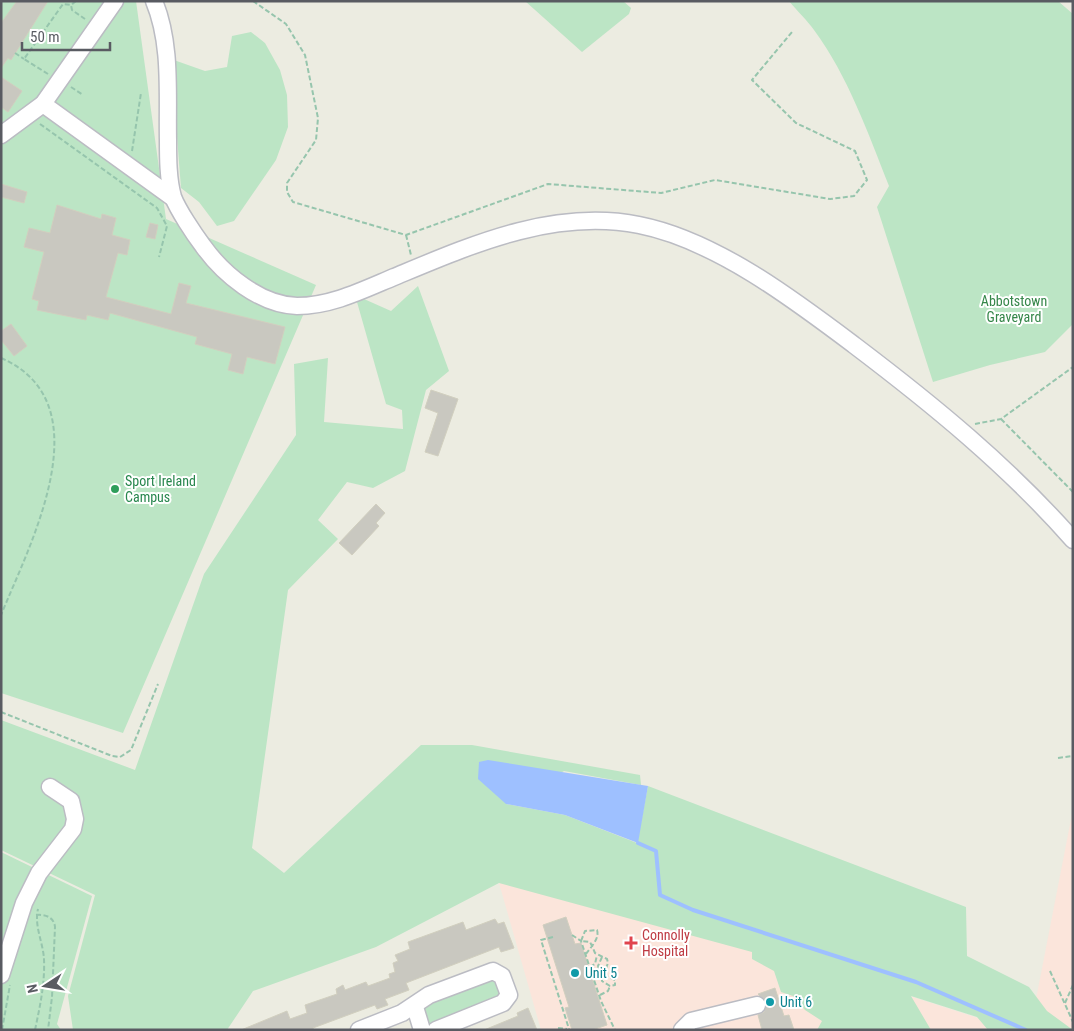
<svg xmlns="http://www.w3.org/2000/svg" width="1074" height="1031" font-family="'Roboto Condensed',sans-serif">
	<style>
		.medical { fill: #fbe5db }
		.green { fill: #bce5c5 }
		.water { fill: #9ec0ff }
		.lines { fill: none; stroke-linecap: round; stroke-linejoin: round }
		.stream { stroke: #9ec0ff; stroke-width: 4 }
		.building { fill: #c9c8c0; stroke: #d1cfbf }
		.minor-casing { stroke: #bbbcc3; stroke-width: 19 }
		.path { stroke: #96c5ad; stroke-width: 2; stroke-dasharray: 5 2.5; stroke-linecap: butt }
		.minor { stroke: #fff; stroke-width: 16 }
		.leisure-dot { fill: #2e9e5b; stroke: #fff; stroke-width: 2 }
		.health-dot { fill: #e0444e; stroke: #fff; stroke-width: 2 }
		.culture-dot { fill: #0f9aa8; stroke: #fff; stroke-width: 2 }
		.labels { text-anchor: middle; stroke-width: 4; stroke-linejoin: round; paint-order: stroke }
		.park-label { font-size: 14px; fill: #358649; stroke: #fff }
		.leisure-label { font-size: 14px; fill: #27864d; stroke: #fff; text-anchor: start }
		.health-label { font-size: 14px; fill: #be3a42; stroke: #fff; text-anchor: start }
		.culture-label { font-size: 14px; fill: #0d838f; stroke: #fff; text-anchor: start }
	</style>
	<rect width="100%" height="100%" fill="#ecece1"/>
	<g class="medical">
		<polygon points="1073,809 1073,1030 1030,1030"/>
		<polygon points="499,883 596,895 1015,1030 541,1030"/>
	</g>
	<g class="green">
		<polygon points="1,1 136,1 166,219 316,285 123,733 1,693"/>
		<polygon points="525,1 623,1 631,8 629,14 582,52"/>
		<path d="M789,1H1058L1073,14V324L1045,352L990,365L933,382L877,207L889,186C868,133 848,76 814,30C807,20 797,11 789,1Z"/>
		<polygon points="251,32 265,43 280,70 287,95 288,127 276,160 234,221 217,226 199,202 181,188 171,59 205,71 227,67 232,36"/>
		<polygon points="418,286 449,371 426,390 405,471 373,488 347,482 318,520 338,539 288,590 252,848 284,873 421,745 472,745 640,775 641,785 564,771 506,804 565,815 637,843 648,786 966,907 967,956 1029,987 1047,1011 1073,1030 988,1030 977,1017 911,996 931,1030 817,1030 822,1021 805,1010 793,996 781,992 774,971 752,959 752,952 499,883 376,947 253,991 227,1030 73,1030 68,996 95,895 1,850 1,720 135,770 204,574 296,435 294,364 328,358 324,422 403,429 402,410 386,404 355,295 391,311"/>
		<polygon points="1,852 92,896 57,1024 61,1030 1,1030"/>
		<polygon points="495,977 502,997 429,1026 422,1005"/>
	</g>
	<polygon class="water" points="488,760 648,786 638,843 565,815 506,804 478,779 479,762"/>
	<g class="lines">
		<polyline class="stream" points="638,843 656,851 660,895 693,910 916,982 1026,1030"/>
	</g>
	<g class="building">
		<polygon points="17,1 48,1 11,60 8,58 1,68 1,23"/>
		<polygon points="1,77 22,91 8,112 1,107"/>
		<polygon points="1,184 27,192 24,203 1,197"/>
		<polygon points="57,205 101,219 102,214 116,218 112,235 130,240 127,255 118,253 106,297 171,314 179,283 191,286 186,303 285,327 275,364 247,357 243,374 228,370 232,354 195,344 197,337 110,313 108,320 87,315 86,320 37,310 39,301 32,299 44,252 24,247 29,228 50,233"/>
		<polygon points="150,223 158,225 155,239 146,237"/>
		<polygon points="11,324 27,346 14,356 1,340 1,331"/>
		<polygon points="431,390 458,399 438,456 425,452 438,413 425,408"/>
		<polygon points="376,504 385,513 376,523 379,526 352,555 339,543"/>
		<polygon points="566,917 575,944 581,943 607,1025 592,1030 572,1030 565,1008 569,1007 543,925"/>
		<polygon points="495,919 498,924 504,922 514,948 501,952 499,947 406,983 409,990 385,999 388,1005 377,1009 375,1005 313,1028 314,1030 241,1030 287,1011 290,1019 307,1013 305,1005 337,994 336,989 343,985 345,990 366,982 368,986 390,978 389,974 395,972 393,963 398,961 395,955 410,949 408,942 463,922 466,930"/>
		<polygon points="775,988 784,1016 789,1015 794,1030 762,1030 758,1015 764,1012 767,1003 758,994"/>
		<polygon points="528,1008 537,1030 484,1030 518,1016 517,1013"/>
	</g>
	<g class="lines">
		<defs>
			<g id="minor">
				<path d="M154,1C172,44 167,95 168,140C168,158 168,179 173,197C178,210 194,234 203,246C223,274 260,305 297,306C331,306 363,290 394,277C471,245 554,208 639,225C715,240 793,299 854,345C932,404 1008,466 1073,540"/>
				<polyline points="43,104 173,198"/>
				<polyline points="1,135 43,104 115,1"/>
				<polyline points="1,975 24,903 39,873 73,829 75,819 71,801 50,787"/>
				<polyline points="415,1007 422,1030"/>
				<polyline points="359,1030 402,1013 429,995 493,971 502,976 509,995 503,1003 436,1030"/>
				<polyline points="682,1030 691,1021 757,1005"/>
			</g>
		</defs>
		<use href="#minor" class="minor-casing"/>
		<g class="path">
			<polyline points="76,1 71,5 72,10 85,19"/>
			<polyline points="253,1 286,24 305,55 318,118 316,140 287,183 287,192 293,202 406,235 548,184 661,193 715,180 830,199 854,196 867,180 855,151 796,123 752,80 792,32"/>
			<polyline points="15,53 24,59"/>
			<polyline points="48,74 24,59 63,4 71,5"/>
			<polyline points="71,87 83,95"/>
			<polyline points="40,124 157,208 167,226 159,257"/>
			<polyline points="132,151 141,93"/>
			<polyline points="406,235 411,255"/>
			<path d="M1,358C105,403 30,544 1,615"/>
			<polyline points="1001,419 1073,492"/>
			<polyline points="975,424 1001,419 1073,367"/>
			<polyline points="1,712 112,756 120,757 131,750 158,684"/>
			<polyline points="1058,758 1073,756"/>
			<path d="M36,915C45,914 54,917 55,927L52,997L48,1030"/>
			<polyline points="572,935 581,941 601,1001 615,1030"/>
			<polyline points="553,937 541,940 569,1029"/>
			<path d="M586,954C591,947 600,938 597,930L585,931L581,941L590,942L592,946L595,953L607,959L608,963L602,979V981L610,986L615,985V980L604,975"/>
			<polyline points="602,957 598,966 600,973 603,976"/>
			<polyline points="590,967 595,964 597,955"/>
			<polyline points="1050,971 1073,1022"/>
			<polyline points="593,975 602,978"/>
			<polyline points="600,995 608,991 610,986"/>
			<polyline points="1065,1003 1073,985"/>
			<polyline points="558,1028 567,1029"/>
			<polyline points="2,1030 10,985"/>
			<path d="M35,1030C40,1006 45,984 44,959C43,942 34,926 38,909"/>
		</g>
		<use href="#minor" class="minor"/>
	</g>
	<circle class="leisure-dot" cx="115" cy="489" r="5"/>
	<path class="health-dot" d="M628.5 935.5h5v5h5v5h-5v5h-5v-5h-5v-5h5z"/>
	<g class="culture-dot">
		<circle cx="575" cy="973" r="5"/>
		<circle cx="770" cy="1002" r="5"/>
	</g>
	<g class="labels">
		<g class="park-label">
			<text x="1014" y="306">Abbotstown<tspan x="1014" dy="16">Graveyard</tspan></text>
		</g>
		<g class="leisure-label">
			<text x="125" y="486">Sport Ireland<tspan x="125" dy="16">Campus</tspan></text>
		</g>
		<g class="health-label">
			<text x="642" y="940">Connolly<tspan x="642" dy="16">Hospital</tspan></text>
		</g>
		<g class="culture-label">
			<text x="585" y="978">Unit 5</text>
			<text x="780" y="1007">Unit 6</text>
		</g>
	</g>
	<rect width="1074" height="1031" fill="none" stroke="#595b62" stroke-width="5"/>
	<g transform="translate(45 986) rotate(258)" stroke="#ffffff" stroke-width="4" paint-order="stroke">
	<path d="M0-4L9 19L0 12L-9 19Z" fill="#595b62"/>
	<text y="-8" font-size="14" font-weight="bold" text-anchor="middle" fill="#595b62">N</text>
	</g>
	<path d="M22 42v8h88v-8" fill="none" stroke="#595b62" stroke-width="2.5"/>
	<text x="30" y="42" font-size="15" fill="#595b62" stroke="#ffffff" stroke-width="4" paint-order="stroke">50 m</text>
</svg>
